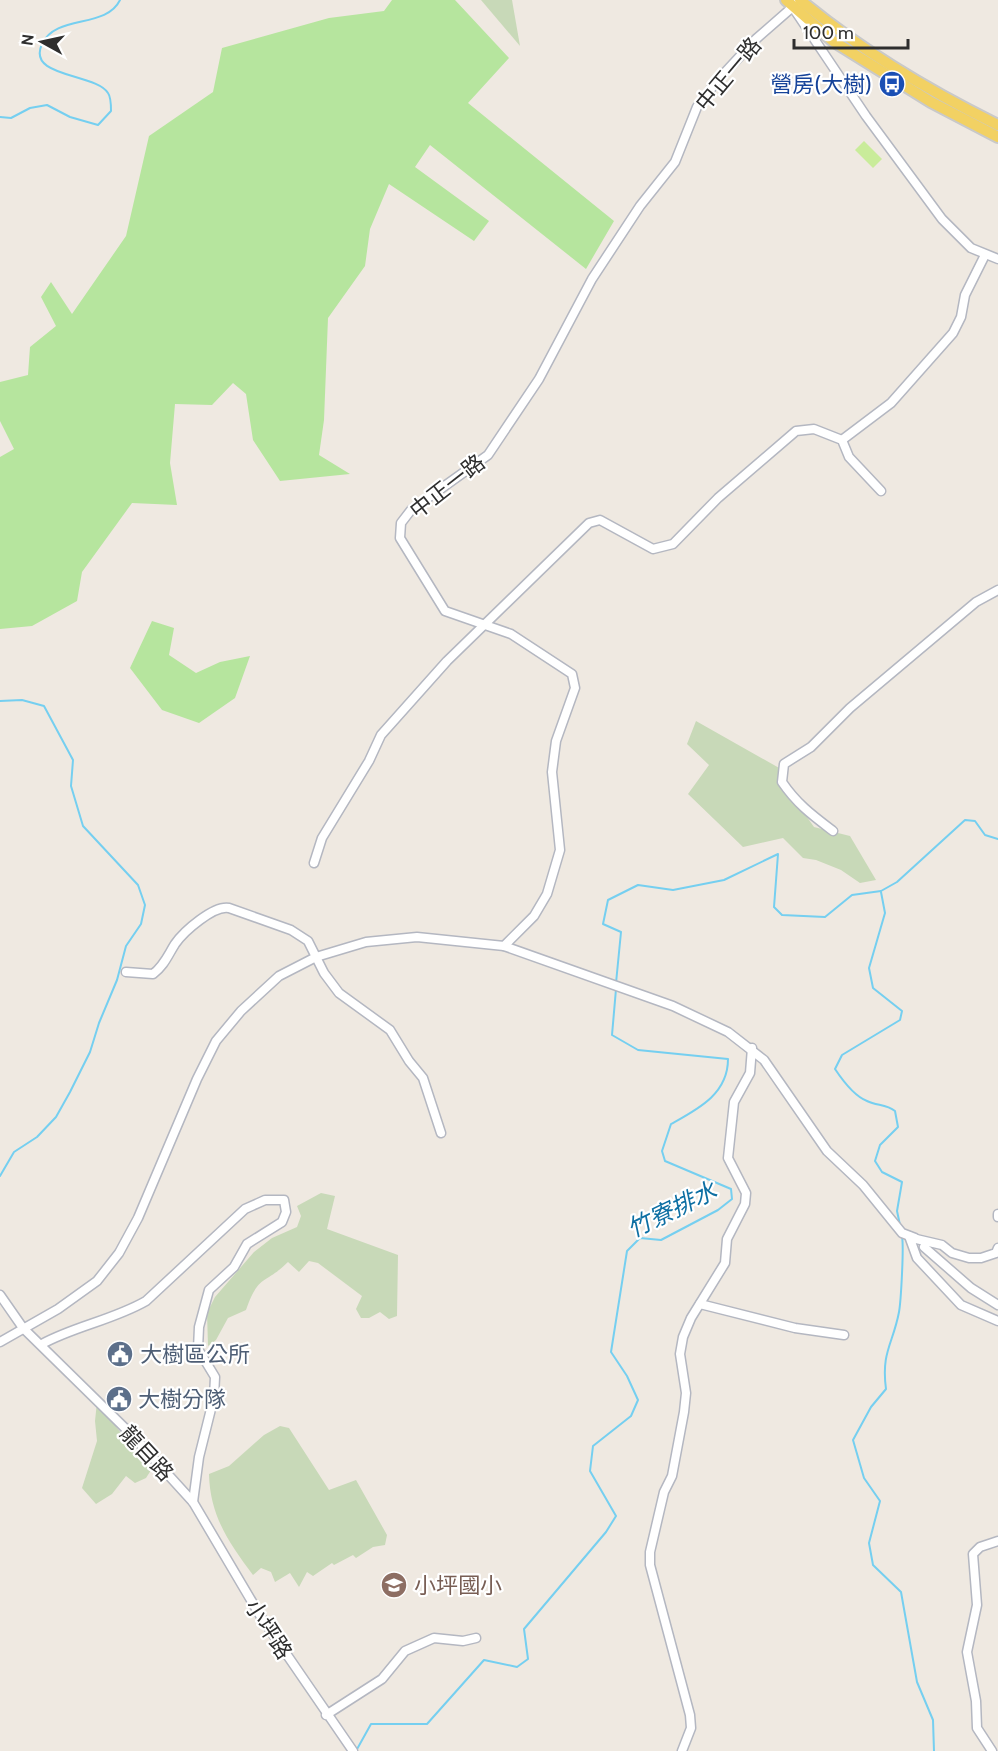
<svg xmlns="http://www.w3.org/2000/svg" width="998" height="1751" font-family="Cabin,'Noto Sans TC',sans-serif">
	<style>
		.green { fill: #b6e59e }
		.cemetery { fill: #c8d9b8 }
		.pitch { fill: #c9ec9a }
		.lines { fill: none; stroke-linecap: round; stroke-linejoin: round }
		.stream { stroke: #75cff0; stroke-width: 2 }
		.minor-casing { stroke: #b4b7c1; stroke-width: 11 }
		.major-casing { stroke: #c9c9c9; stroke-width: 14 }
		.minor { stroke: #fff; stroke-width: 8 }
		.major { stroke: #f2d163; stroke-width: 10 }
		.labels { text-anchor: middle; stroke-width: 4.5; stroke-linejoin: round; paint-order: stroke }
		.street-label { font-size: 22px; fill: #2e2e2e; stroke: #fff }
		.transit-label { font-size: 22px; fill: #164399; stroke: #fff; text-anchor: end }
		.service-label { font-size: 22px; fill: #4e5e75; stroke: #fff; text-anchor: start }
		.education-label { font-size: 22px; fill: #785e54; stroke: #fff; text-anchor: start }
		.water-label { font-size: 24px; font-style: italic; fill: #0d6fa3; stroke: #fff }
	</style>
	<rect width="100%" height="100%" fill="#efe9e1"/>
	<g class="green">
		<polygon points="392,0 455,0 509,58 468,103 614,221 586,269 430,145 415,167 489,221 474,241 389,184 370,229 365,266 328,318 324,420 319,455 350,474 280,481 253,440 246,394 233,383 212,405 175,404 170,463 177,505 132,503 82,572 77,601 32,626 0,629 0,457 14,449 0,421 0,382 28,375 30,347 56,326 41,297 51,282 72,314 126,236 149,136 213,92 222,48 329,18 384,11"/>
		<polygon points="152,621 174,628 169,655 196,673 220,662 250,656 235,698 199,723 162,710 130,668"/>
	</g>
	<g class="cemetery">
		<polygon points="481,0 512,0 520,46"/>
		<polygon points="696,721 781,769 792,796 814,827 850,836 876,880 860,883 841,870 816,860 803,858 783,838 743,847 688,794 709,765 687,744"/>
		<path d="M321,1193L335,1196L327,1229L398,1255L397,1316L389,1319L380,1312L369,1318H361L356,1309L362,1296L318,1263L309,1261L299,1272L288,1262C265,1285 259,1273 246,1310L228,1318L216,1340L208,1346L207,1313L215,1297L254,1252L272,1238L297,1227L301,1216L297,1206Z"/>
		<polygon points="97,1402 131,1446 153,1467 146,1478 135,1483 126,1476 112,1494 96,1504 82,1488 97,1441 95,1421"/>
		<path d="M280,1426L289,1428L329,1490L356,1480L387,1535L385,1545L373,1547L356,1558L353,1555L334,1565L332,1563L313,1576L307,1572L299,1587L290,1573L275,1582L271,1572L261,1568L253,1575C229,1543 210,1516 209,1474L229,1466L264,1435Z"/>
	</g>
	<polygon class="pitch" points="864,141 882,159 873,168 855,150"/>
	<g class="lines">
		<g class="stream">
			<path d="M0,117L11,118L30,108L47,105L70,117L98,125L111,111C111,106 111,97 108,93C96,73 26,78 42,44C56,14 106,29 120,0"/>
			<polyline points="0,701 22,700 44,706 73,760 71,786 83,826 138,885 145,905 141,924 126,946 117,980 99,1023 90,1052 70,1092 56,1117 37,1137 14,1152 0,1176"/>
			<path d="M881,892L885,913L869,968L873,988L902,1011L900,1020L842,1055L835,1069C843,1081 854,1096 867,1101C877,1106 886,1104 895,1111L898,1127L880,1145L875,1161L882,1172L902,1182L897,1211L900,1225"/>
			<polyline points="616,983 621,932 603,924 608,900 638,885 673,890 724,880 778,854 774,907 782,915 825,917 852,895 881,891 897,882 965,820 975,821 985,835 998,839"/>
			<path d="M902,1237C904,1246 901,1301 899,1312C893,1344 881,1352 886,1389L871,1407L853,1440L864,1478L880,1501L869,1543L873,1565L901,1592L917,1682L933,1720L934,1751"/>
			<path d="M356,1751L371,1724H427L484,1660L517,1667L528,1659L524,1629L606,1532L616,1516L590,1471L593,1446L631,1416L638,1400L627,1376L611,1352L627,1251L640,1238L661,1240L718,1210L732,1199L731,1189L665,1161L662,1151L671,1124C698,1109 728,1094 728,1059L638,1050L612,1035L616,989"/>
		</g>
		<defs>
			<g id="minor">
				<polyline points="796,12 866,116 942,219 971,248 998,259"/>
				<polyline points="842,440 891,403 953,333 961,317 965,295 985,255"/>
				<path d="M833,831C812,815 797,804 782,782L784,764L811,747L850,708L976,602L998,590"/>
				<polyline points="314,863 322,838 369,761 381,735 447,661 589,523 600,520 653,549 673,544 718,498 796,431 814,429 842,440 849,457 881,491"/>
				<polyline points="504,946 534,916 547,894 560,850 552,772 556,741 575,688 572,674 511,634 445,611 400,538 401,523 411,510 488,455 539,379 592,279 640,206 675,162 697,107 717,81 756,39 796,4"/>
				<path d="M126,972L153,974C164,966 168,955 175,944C184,931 214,905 229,908L291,930L308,941L324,973L339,993L390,1030L409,1061L423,1078L441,1133"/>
				<polyline points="998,1214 998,1217"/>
				<polyline points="909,1236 917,1258 961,1305 998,1321"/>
				<polyline points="912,1238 942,1245 952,1253 969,1258 981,1258 996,1253 998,1248"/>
				<polyline points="924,1247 971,1288 998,1305"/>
				<polyline points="0,1295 23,1328 132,1435 193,1502 261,1617 353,1751"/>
				<polyline points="700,1304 795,1328 844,1335"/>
				<polyline points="0,1342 58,1309 97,1281 119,1253 138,1218 197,1079 216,1041 241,1011 279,976 316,957 366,942 417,937 504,946 673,1006 728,1032 764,1060 827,1151 863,1185 902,1233 915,1238"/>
				<path d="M42,1344C75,1326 113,1320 146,1301L245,1209L265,1200H284L286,1212L282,1222L247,1244L234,1267L209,1290L199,1327L198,1349L215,1377L214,1397L199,1457L193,1502"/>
				<polyline points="326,1715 382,1679 405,1651 434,1638 463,1641 476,1638"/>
				<polyline points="682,1751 691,1728 690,1715 650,1565 650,1552 664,1492 672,1476 684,1412 686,1393 680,1354 683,1337 691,1318 725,1263 727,1239 745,1204 746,1193 728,1158 734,1102 750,1073 752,1048"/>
				<polyline points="992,1751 977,1728 976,1701 967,1652 977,1605 973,1554 980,1547 998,1541"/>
			</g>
			<g id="major">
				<polyline points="786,0 833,41 931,102 998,137"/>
				<path d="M800,0C859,49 929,91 998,125"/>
			</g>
		</defs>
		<use href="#minor" class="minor-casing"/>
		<use href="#major" class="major-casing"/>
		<use href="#minor" class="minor"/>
		<use href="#major" class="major"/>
	</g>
	<defs>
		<symbol id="bus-disc" viewBox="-11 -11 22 22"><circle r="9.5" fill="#1a4fb4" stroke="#fff"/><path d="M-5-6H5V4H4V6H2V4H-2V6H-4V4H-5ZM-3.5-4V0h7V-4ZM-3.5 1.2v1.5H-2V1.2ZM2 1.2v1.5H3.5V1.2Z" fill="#fff"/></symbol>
		<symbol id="civic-disc" viewBox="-11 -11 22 22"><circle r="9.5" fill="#5c6f8a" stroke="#fff"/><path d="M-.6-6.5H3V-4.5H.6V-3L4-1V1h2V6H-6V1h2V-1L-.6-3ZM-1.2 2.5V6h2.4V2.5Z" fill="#fff"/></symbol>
		<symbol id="school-disc" viewBox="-11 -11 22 22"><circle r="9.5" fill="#8d6e63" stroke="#fff"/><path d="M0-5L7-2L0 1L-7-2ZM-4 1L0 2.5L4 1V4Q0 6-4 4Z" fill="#fff"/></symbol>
	</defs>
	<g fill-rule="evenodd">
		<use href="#bus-disc" x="877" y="69" width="30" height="30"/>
		<use href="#civic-disc" x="105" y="1339" width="30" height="30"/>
		<use href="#civic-disc" x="104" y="1384" width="30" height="30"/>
		<use href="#school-disc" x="379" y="1570" width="30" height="30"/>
	</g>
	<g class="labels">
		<g class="street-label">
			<text transform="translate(728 74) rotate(-50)" y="8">中正一路</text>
			<text transform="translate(447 486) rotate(-38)" y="8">中正一路</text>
			<text transform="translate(147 1453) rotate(47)" y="8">龍目路</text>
			<text transform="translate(269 1629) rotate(57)" y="8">小坪路</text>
		</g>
		<g class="transit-label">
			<text x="872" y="92">營房(大樹)</text>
		</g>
		<g class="service-label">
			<text x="140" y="1362">大樹區公所</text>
			<text x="138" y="1407">大樹分隊</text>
		</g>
		<g class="education-label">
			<text x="414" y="1593">小坪國小</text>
		</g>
		<g class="water-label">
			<text transform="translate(672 1210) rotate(-26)" y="8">竹寮排水</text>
		</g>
	</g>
	<g transform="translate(42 42) rotate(278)" stroke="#ffffff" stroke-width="4.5" paint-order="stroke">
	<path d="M0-4.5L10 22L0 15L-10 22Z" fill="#2e2e2e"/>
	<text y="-9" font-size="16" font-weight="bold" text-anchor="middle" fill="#2e2e2e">N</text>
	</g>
	<path d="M794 39v9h114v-9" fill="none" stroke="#2e2e2e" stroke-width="3"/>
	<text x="803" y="39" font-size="18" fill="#2e2e2e" stroke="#ffffff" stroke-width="4.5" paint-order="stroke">100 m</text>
</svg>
